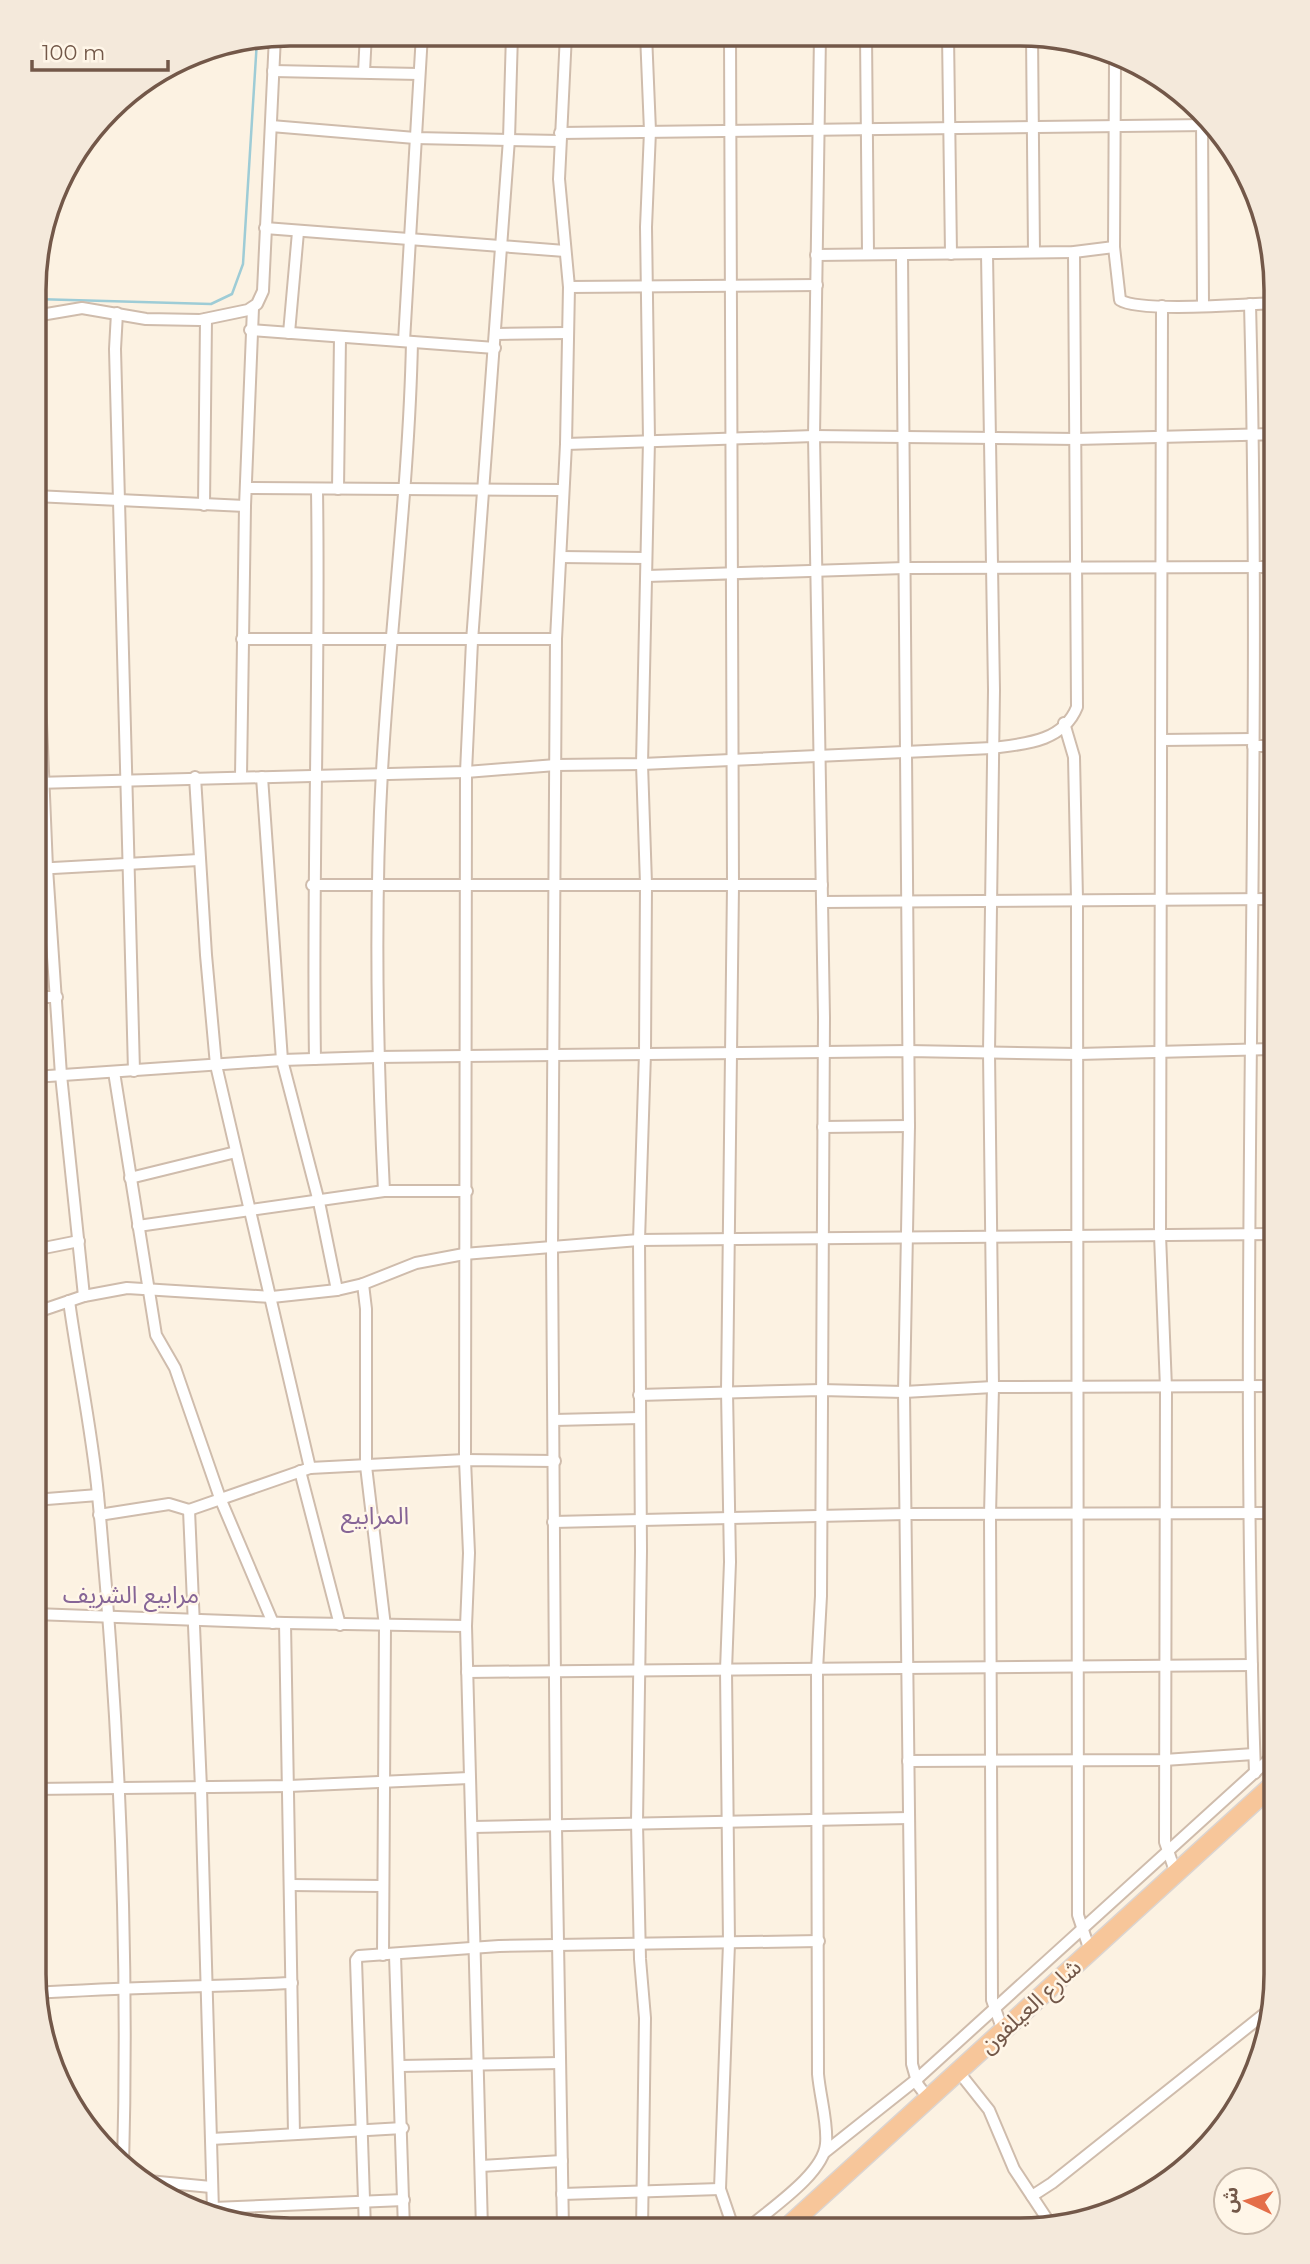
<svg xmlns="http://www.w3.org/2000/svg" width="1310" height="2264" font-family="Montserrat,'Noto Sans Arabic',sans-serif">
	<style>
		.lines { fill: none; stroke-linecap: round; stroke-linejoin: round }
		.stream { stroke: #9eccd6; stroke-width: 2.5 }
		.minor-casing { stroke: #cfbcac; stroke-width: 14 }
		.trunk-casing { stroke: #dbd4d0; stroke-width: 21 }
		.minor { stroke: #fff; stroke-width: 10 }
		.trunk { stroke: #f7c69a; stroke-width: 18 }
		.labels { text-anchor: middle; stroke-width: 5; stroke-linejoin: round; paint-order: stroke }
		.street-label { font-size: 23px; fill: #735849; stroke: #fff6e8 }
		.neighbourhood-label { font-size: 24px; fill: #866596; stroke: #fff6e8 }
		.rim { fill: none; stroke: #735849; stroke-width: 3.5 }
	</style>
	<rect width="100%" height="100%" fill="#fcf2e2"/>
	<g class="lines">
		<polyline class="stream" points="35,299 211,304 232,294 243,264 257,40"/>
		<defs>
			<g id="minor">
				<polyline points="730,35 733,885 727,1391 730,1562 726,1670 729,1943 720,2189 734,2230"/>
				<polyline points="866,35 868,254"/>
				<polyline points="948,35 951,254"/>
				<polyline points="1032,35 1034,252"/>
				<polyline points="422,37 484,34"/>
				<path d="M1115,61L1114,247L1120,300C1140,313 1248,304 1277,303"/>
				<polyline points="273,71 419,74"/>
				<polyline points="364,72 366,33"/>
				<polyline points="1202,119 1203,305"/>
				<polyline points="271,126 415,138 560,141"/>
				<polyline points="560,133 1207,125"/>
				<polyline points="265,228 565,251"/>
				<polyline points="987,254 994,690 989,1052 993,1387 990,1515 992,2000 1003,2031"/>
				<polyline points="816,255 1074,252 1114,247"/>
				<polyline points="902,255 909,1126 904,1392 912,2064 918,2085 928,2098"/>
				<polyline points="569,287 817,285"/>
				<path d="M1250,304C1263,793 1238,1283 1255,1773"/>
				<polyline points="1162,306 1160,1235 1166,1388 1165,1842 1176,1874"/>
				<polyline points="117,313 115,349 134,1071"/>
				<polyline points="35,316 82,308 146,319 200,320 248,310 257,304 263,291 275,36"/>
				<polyline points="250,330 495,348"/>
				<polyline points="289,333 298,232"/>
				<polyline points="496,334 567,333"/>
				<polyline points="404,341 422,34"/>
				<polyline points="566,444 814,436 1076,439 1277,434"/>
				<polyline points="35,458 38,315"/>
				<polyline points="246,488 562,490"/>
				<polyline points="338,489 340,337"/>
				<polyline points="35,496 245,506"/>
				<polyline points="204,505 206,319"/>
				<polyline points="561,557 646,558"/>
				<polyline points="647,576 905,568 1277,567"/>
				<polyline points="35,578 47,868 61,1075 84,1296"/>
				<polyline points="242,639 556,639"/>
				<polyline points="1064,723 1074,757 1077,899 1078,1915 1090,1951"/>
				<polyline points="1162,740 1253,739"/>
				<polyline points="1253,746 1277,746"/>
				<polyline points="241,776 245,506 253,308"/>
				<polyline points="195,777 206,955 216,1065 310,1468"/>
				<polyline points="262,777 282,1060 319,1202 337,1290"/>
				<path d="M35,783L466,772L556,765L642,764L992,748C1024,744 1063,742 1077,707L1074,252"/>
				<polyline points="35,869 199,860"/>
				<polyline points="312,885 822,885"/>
				<polyline points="822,902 1277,899"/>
				<polyline points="34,997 57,997"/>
				<path d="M315,1059C312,869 320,680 317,490"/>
				<polyline points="114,1072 156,1335 175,1368 220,1498 273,1623"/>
				<polyline points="34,1077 282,1060 377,1057 908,1051 1078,1054 1276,1049"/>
				<polyline points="823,1127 909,1126"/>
				<polyline points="130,1178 236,1152"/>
				<path d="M384,1191C377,1052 374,911 382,771C390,628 409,485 412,342"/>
				<polyline points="138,1226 384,1191 467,1191"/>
				<polyline points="34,1250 79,1241"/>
				<polyline points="363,1284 366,1309 366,1466 385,1626 383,1955"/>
				<path d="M69,1301C78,1366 92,1431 98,1495C119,1718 129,1944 123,2167"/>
				<polyline points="34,1313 84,1296 127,1288 272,1297 337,1290 363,1284 416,1263 464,1254 639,1240 1276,1234"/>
				<polyline points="639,1395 821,1390 904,1392 993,1387 1276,1386"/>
				<polyline points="554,1420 640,1418"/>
				<polyline points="300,1471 340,1625"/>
				<polyline points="34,1500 98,1495"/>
				<polyline points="189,1510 201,1788 213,2211"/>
				<polyline points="99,1515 169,1504 189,1510 310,1468 465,1460 555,1461"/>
				<polyline points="553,1522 906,1514 1276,1513"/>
				<polyline points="34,1614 285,1623 466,1626"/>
				<polyline points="285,1623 294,2134"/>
				<polyline points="467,1672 1252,1665"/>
				<polyline points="908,1761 1164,1760 1254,1754"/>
				<polyline points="33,1789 289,1786 469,1778"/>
				<polyline points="473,1827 909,1818"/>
				<polyline points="291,1885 382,1886"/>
				<polyline points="33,1907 33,1814"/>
				<polyline points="395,1955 404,2229"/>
				<path d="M37,1993C122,1987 207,1987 292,1983"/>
				<polyline points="400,2066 560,2063"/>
				<polyline points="958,2071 989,2110 1014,2169 1051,2225"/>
				<polyline points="211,2139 403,2128"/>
				<polyline points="825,2152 917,2079 1276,1753"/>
				<polyline points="481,2166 562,2161"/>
				<polyline points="138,2180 211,2187"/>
				<polyline points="562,2194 720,2189"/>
				<polyline points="1032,2196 1052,2183 1273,2007"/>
				<polyline points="213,2208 404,2200"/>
				<polyline points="365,2229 356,1960 359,1956 499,1946 819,1941"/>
				<polyline points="482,2229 466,1626 469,1553 465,1460 466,772 472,641 509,139 512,34"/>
				<polyline points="563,2229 556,1827 552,1248 556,639 566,444 569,287 559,179 566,34"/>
				<polyline points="642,2230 645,2018 640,1959 637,1823 641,1551 639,1240 645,1053 646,884 642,764 649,440 646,227 650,131 646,34"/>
				<path d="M746,2230C768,2210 823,2175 826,2144C828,2123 820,2097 818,2074L817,1670L821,1596L824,1017L814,436L820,35"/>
			</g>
			<polyline id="trunk" points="784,2230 1276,1782"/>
		</defs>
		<use href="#minor" class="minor-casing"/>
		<use href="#trunk" class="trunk-casing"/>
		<use href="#minor" class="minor"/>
		<use href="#trunk" class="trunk"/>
	</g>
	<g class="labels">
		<g class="street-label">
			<text transform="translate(1030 2006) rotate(-42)" y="8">شارع العيلفون</text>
		</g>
		<g class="neighbourhood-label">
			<text x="375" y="1524">المرابيع</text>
			<text x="131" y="1603">مرابيع الشريف</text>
		</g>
	</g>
	<path d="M0 0H1310V2264H0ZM290 46H1020A244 244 0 0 1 1264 290V1974A244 244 0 0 1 1020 2218H290A244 244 0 0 1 46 1974V290A244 244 0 0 1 290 46Z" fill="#f4e9db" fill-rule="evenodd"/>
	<path class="rim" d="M290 46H1020A244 244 0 0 1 1264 290V1974A244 244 0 0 1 1020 2218H290A244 244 0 0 1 46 1974V290A244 244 0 0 1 290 46Z"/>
	<g transform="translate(1247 2201) rotate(274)"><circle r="33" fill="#fff6e8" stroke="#c7b7a8" stroke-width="2"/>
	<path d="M0-5L12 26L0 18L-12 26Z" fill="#e46e49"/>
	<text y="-10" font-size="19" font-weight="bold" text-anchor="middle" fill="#735849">ش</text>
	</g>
	<path d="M32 60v10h136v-10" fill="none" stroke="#735849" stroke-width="3.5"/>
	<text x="42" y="60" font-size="21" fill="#735849" stroke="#fff6e8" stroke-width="5" paint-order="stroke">100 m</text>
</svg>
